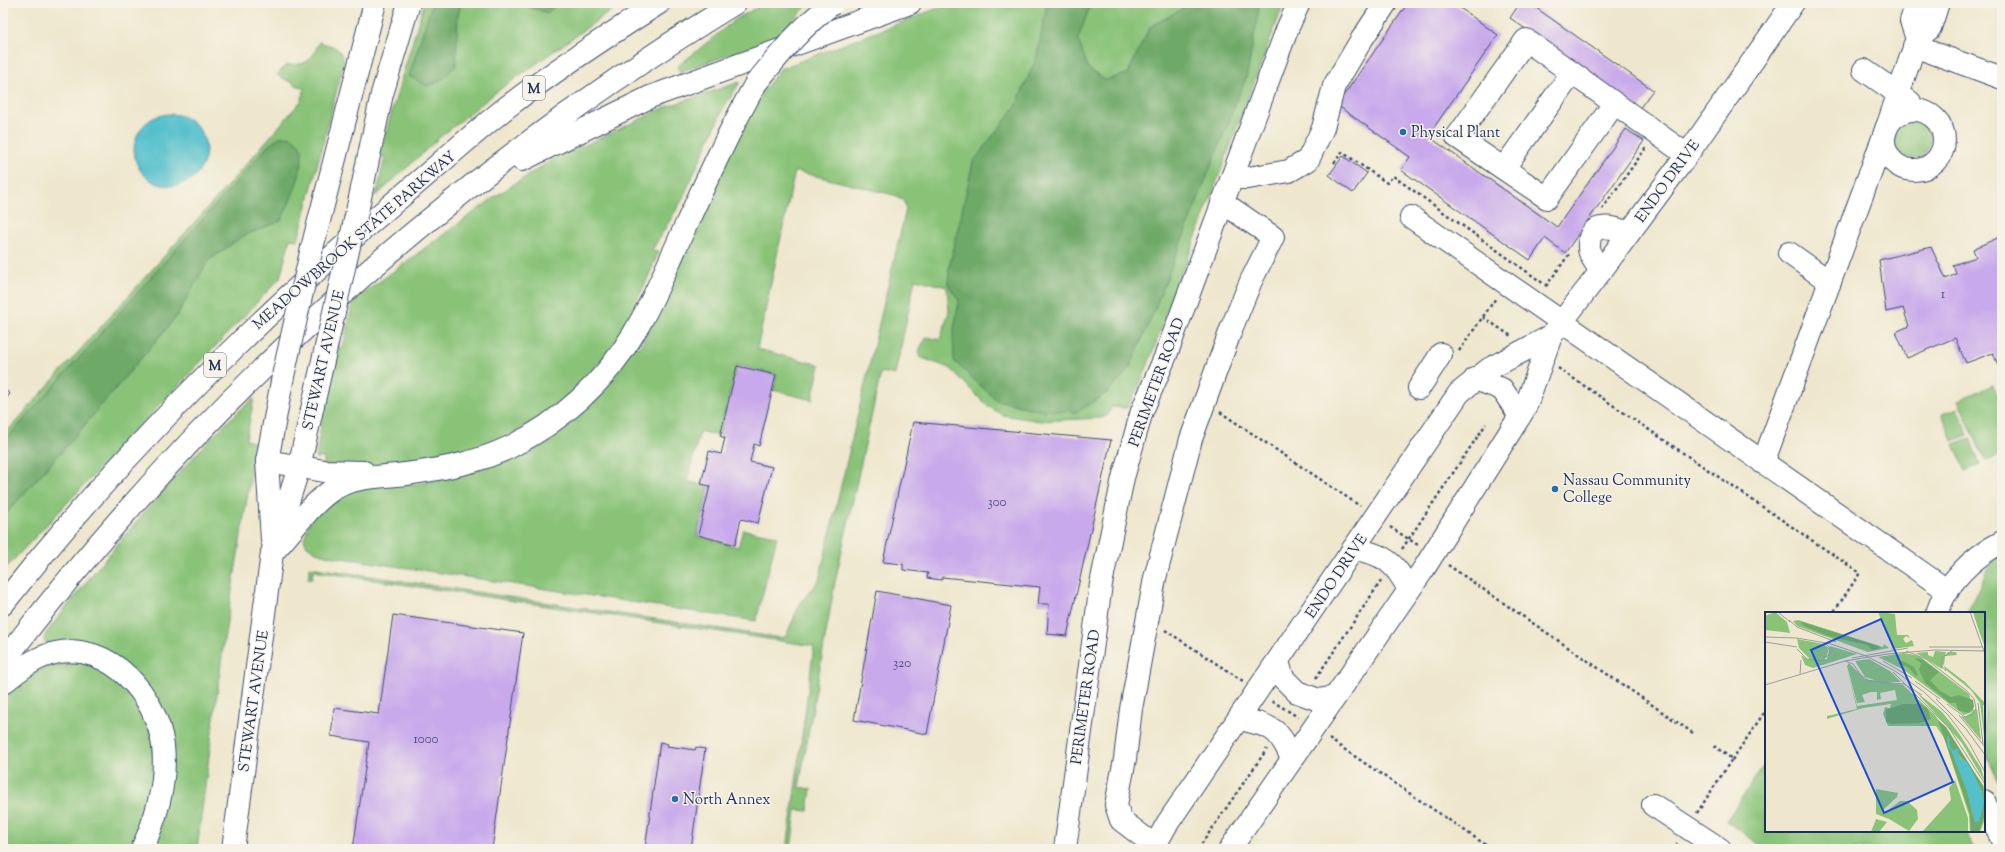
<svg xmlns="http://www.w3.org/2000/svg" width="2005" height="852" font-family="'Sorts Mill Goudy',serif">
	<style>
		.green { fill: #89c378; stroke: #52796b }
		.forest { fill: #6ea968; stroke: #446c63 }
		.water { fill: #53c0cc; stroke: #377895 }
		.building { fill: #c8a9eb }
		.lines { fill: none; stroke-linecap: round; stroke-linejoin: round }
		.minor-casing { stroke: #3b4b6f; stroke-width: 24 }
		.major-casing { stroke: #3b4b6f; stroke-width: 24 }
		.highway-casing { stroke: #3b4b6f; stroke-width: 24 }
		.path { stroke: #3b4b6f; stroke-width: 2.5; stroke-dasharray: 3 3; stroke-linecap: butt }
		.minor { stroke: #fff; stroke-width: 22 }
		.major { stroke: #fff; stroke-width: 22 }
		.highway { stroke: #fff; stroke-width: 22 }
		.major-bridge-casing { stroke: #3b4b6f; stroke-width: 24; stroke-linecap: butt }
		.highway-bridge-casing { stroke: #3b4b6f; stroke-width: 24; stroke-linecap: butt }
		.major-bridge { stroke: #fff; stroke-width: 22 }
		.highway-bridge { stroke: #fff; stroke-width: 22 }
		.poi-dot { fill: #1f6fb2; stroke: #f7f3e8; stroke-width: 1.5 }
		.labels { text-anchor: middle; stroke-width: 3; stroke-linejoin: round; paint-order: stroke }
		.number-label { font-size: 13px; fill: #464e81 }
		.shield { fill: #f7f3e8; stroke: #5d6a87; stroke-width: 1 }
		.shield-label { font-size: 14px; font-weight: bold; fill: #1b2f5e }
		.poi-label { font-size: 15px; fill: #1b2f5e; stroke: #f7f3e8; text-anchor: start }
		.street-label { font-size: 15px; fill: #1b2f5e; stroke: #f7f3e8 }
		.inset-river { fill: none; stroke: #53c0cc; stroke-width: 2 }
		.inset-road { fill: none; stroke: #9a9da1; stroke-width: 1 }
		.view { fill: #1d4ed8; fill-opacity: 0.15; stroke: #1d4ed8; stroke-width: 2 }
		.inset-edge { fill: none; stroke: #1b2f5e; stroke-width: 2 }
	</style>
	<rect width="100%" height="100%" fill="#f7f3e8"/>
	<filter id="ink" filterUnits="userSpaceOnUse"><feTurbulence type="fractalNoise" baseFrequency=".025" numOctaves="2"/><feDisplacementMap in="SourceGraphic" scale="8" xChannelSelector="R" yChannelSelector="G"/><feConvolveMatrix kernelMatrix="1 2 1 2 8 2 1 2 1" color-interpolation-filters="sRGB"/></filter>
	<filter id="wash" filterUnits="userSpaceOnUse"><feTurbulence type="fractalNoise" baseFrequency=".012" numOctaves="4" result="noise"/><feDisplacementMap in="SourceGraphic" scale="16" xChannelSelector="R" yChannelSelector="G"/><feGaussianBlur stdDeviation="0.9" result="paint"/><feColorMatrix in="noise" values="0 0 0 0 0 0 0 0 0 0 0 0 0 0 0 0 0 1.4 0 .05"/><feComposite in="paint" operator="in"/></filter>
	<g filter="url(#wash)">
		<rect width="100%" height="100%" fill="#efe7cd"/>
		<g class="green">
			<polygon points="424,3 622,3 499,90 439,138 376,196 385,157 379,155"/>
			<polygon points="765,3 810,3 774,39 680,72 677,67 736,19"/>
			<polygon points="951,3 1284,3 1142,380 1127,408 1111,407 1108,415 1101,418 1040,421 1002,415 986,405 950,368 919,357 920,348 927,337 940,340 949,312 947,287 915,279 895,375 881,372 835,582 799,787 811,789 808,811 796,810 791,849 787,849 814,646 313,571 312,579 308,580 310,567 781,638 786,636 800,604 819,580 906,209 904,200 894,195 795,171 757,349 820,365 812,400 773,390 777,375 737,365 719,436 700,431 687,481 709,487 697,536 738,547 743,530 777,536 756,621 329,556 316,552 307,546 304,539 310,521 321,504 360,485 416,484 465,475 513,454 634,346 640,348 720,169 758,98 780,69"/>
			<path d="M319,42C333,46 340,46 344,62L298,240L290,239L280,278L3,571V436L237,175L301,101L304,89L277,75L286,65C307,65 312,61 319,42Z"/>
			<path d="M740,82L723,109L681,202L652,250L659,251C647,280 635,309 618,336C598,369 560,407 526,426C502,441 460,454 432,460C397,468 360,466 324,466V458H316L333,347L343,348L353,301L496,196L578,143L583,146L666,107Z"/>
			<circle cx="1912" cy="139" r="19"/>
			<polygon points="1993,385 2002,405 2002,453 1985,461 1958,400"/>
			<path d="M254,398L246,440L256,443L224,640L197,849H148L164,806L141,681L48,645L44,640L46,633C83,585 122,538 162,492C191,459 220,427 254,398Z"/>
			<polygon points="1957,408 1968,435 1953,441 1942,414"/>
			<polygon points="1970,438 1980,465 1965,471 1954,444"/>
			<polygon points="2002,557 2002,790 1984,749 1984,613 1967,613 1992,562"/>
			<polygon points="60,660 83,661 109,674 137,701 152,739 153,783 142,827 132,849 3,849 3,692 13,683"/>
			<polygon points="1766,762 1766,831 1965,831 1973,847 1978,849 1766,849 1726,821"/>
		</g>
		<g class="forest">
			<polygon points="432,3 461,3 458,15 456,66 443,79 427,86 409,76"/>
			<polygon points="522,3 558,3 548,13 522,5"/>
			<polygon points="1047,3 1091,3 1078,39 1088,68 1105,80 1127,74 1150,27 1192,3 1260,3 1247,75 1152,316 1129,369 1108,392 1077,412 1038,410 996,400 954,361 953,334 959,301 948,284 949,268 973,162 1016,106 1037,56"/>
			<path d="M290,136C294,140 300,144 301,148C307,165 289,204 281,221L243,236L208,261L176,317L72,440L3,517V443L267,147L279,137Z"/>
		</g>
		<circle class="water" cx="170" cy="150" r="36"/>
		<g id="blocks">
			<g class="building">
				<polygon points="1408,3 1453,3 1498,35 1428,136 1557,227 1626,129 1644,141 1565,253 1545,238 1530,260 1401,170 1410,157 1337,105"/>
				<polygon points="1520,3 1529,3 1653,90 1639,109 1510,18"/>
				<polygon points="1343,156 1367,173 1353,193 1329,175"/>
				<polygon points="2002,236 2002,375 1993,353 1966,363 1955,338 1907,358 1896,332 1909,326 1903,308 1886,312 1879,260 1931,247 1946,279 1956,274 1953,265 1976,257 1973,249"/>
				<polygon points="737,366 776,375 759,446 754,444 750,462 772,467 758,523 741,519 735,545 698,535 710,486 701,484 709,451 721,454 725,438 720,436"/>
				<polygon points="3,388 10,394 3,402"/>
				<polygon points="913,422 1111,440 1067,636 1047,634 1049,604 1038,604 1040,587 942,577 942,580 927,578 928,573 903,570 903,564 883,562"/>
				<polygon points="877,591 951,605 927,734 854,720"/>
				<polygon points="393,615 523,633 492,849 353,849 369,742 331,736 334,708 379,714"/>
				<polygon points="660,742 668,744 667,746 695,750 696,747 705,749 691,849 645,849"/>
			</g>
		</g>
	</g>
	<g filter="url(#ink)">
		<use href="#blocks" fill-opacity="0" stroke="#3b4b6f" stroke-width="1"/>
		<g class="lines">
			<defs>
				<g id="minor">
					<polyline points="1917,3 1911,21 1917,39 1930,28 1938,3"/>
					<polyline points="1914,46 2002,78"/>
					<polyline points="1864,70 1910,102"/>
					<polyline points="1614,104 1547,198 1457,137 1526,40 1687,155"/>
					<circle cx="1914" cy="140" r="30"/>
					<polyline points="1504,168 1572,73"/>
					<polyline points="1232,178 1248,178 1289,171 1308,160 1323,128 1334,86 1362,39 1386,3"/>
					<polyline points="1411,217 1948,591"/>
					<polyline points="1789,253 1830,282"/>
					<path d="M1601,271C1598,266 1592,259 1590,253C1588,248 1589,242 1590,237C1596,221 1618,229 1629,233"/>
					<polyline points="1475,379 1502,389 1520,416"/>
					<polyline points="1419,388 1441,354"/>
					<polyline points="1763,463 1886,130 1917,39"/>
					<path d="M1353,549C1384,554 1395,562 1409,590"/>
					<path d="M1937,613C1947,581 1973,557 2002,542"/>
					<polyline points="1278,662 1283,678 1297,692 1319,700 1335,697"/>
					<path d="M1240,719C1272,726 1279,728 1292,759"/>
					<polyline points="1984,801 2002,840"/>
					<polyline points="1653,805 1720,849"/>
					<polyline points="1155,846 1121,820 1116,805 1125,759 1131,709 1155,578 1191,439 1232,327 1251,281 1273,237 1222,202"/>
					<polyline points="1065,849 1101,584 1123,478 1142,411 1166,355 1288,27 1299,3"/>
					<polyline points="1153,849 1167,824 1459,393 1489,369 1551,336"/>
					<polyline points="1230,849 1423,570 1525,408 1551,336 1601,271 1687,155 1793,3"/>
				</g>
				<g id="major">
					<polyline points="358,207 382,94 409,3"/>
					<polyline points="312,248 375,3"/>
					<polyline points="272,540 267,461 283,376"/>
					<polyline points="233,849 272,553 299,467 329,334"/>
				</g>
				<g id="highway">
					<polyline points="522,160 650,97 910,3"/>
					<polyline points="267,461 324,471 364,472"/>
					<path d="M272,553C292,532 311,503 335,488C356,476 383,477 406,474C442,469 477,463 510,447C561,422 605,382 634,333C655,299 669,261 686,225C708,177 730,129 756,83"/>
					<path d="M3,604C120,455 253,322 397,200C434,169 469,137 507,107C555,70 607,36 659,3"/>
					<path d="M3,662C205,397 451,176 735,3"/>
					<path d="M3,683C19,670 35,657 55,653C110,641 157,696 163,746C167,781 157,817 142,849"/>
				</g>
			</defs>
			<use href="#minor" class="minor-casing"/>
			<use href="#major" class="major-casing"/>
			<use href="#highway" class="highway-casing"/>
			<g class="path">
				<polyline points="1334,163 1342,152 1387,183 1393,176 1547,286"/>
				<polyline points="1602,209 1646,148"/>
				<polyline points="1546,286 1570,253"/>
				<polyline points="1483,317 1511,336"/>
				<polyline points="1459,351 1496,298"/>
				<polyline points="1558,368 1860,573 1833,613"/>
				<polyline points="1220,412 1360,506"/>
				<polyline points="1390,527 1418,545"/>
				<polyline points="1402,549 1486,424"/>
				<polyline points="1448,565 1693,733"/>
				<polyline points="1165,630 1243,681"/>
				<polyline points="1316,678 1381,581"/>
				<polyline points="1272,701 1298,717"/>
				<polyline points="1329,739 1489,847"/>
				<polyline points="1732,760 1766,710"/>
				<polyline points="1697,813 1732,759 1714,746"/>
				<polyline points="1198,849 1267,749"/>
				<polyline points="1673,849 1677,843"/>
			</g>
			<use href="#minor" class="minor"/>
			<use href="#major" class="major"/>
			<use href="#highway" class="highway"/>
			<defs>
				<g id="major-bridge">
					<polyline points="329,334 358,207"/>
					<polyline points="283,376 312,248"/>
				</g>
				<path id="highway-bridge" d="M756,83C780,54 802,26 832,4"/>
			</defs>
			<use href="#major-bridge" class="major-bridge-casing"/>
			<use href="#highway-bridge" class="highway-bridge-casing"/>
			<use href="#major-bridge" class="major-bridge"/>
			<use href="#highway-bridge" class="highway-bridge"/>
		</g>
	</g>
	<g class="poi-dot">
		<circle cx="1403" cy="132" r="4"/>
		<circle cx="1555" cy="489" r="4"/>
		<circle cx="675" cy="799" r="4"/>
	</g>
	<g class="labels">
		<g class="number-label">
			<text x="1943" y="298">1</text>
			<text x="997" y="506">300</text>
			<text x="902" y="667">320</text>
			<text x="426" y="743">1000</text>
		</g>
		<g class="shield">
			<rect x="523" y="76" width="22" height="24" rx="3"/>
			<rect x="204" y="353" width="22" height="24" rx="3"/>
		</g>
		<g class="shield-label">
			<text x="534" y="93">M</text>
			<text x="215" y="370">M</text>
		</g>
		<g class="poi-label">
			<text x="1411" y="137">Physical Plant</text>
			<text x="1563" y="485">Nassau Community<tspan x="1563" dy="17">College</tspan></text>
			<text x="683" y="804">North Annex</text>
		</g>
		<g class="street-label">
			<text transform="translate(1667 181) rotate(-54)" y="5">ENDO DRIVE</text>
			<text transform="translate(354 240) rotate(-41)" y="5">MEADOWBROOK STATE PARKWAY</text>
			<text transform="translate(323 360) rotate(-77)" y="5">STEWART AVENUE</text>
			<text transform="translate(1156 382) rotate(-70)" y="5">PERIMETER ROAD</text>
			<text transform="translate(1336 576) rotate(-56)" y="5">ENDO DRIVE</text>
			<text transform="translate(1085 697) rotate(-82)" y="5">PERIMETER ROAD</text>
			<text transform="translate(253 701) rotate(-82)" y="5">STEWART AVENUE</text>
		</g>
	</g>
	<g transform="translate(1765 612)">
		<rect width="220" height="220" fill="#efe7cd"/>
		<path d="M10,0L22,10L25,21L0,18V4ZM113,0L130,2L132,23H143L145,26L141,24L138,27L141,31L147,28L149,34L128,37ZM208,0H220V35L214,19ZM33,8L118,35L119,32L124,36L103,40L32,14L28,9ZM32,27L58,32L64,36L61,46L46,48L34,36ZM65,34L92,42L48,56L40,53L36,43L42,47H62ZM170,39L181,40L177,57L151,41L163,40V43L168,45ZM183,40H191L192,43L180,44L179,54L200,70L220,91L218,94L220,132L215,91L206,78L180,57L177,48ZM139,41L154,44L204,82L209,99L199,103L139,58L113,45ZM104,47L125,59L136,70H115L100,65L90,49ZM84,51L100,67L138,73L170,103L220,176V207L215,220H205L204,203L179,126L171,114H123L118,102L120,95L125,96L126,92L98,96L62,107V104L92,97L81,53L92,94L132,88L130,78L115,81L116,87L112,88V80H106L97,83L100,90L92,91L82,54ZM151,80L177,100L193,120L216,156L220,170L197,131ZM212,97L216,128L196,104L200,105ZM190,168L203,206V220H157L186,188L184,176ZM111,177L133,181L132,185L118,198L119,201L135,189H142L152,198L153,207L144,219L124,207L111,202ZM111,207L122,210L114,220H106Z" fill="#89c378"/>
		<path d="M34,9L113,34L115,36L108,38L102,33L63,24L39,14ZM149,46L157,47L174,60L165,68L175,79L186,85L194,83L208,88L209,95L204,101L193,98L191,91H185L160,71L154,58L156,51ZM138,49L149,55L153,63L151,64L143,55L134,52V50ZM138,92H156L163,97L166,107L155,111L126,112L121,110V98ZM173,108L181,115L218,174L220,202L214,220H206L205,202ZM190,138L205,155L217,180L208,205L202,179L187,140Z" fill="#6ea968" fill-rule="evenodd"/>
		<path d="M191,137H194L192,141L196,148H200L205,155L217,180L219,190L214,210H210L202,179L187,140Z" fill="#53c0cc"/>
		<path class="inset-river" d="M183,124L184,135L188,139"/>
		<path class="inset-road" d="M13,0L25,10M205,0L220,42M24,8L32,15L71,30M0,25L32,26L66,32L101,44L130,59L159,80L183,103L204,131L220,160M0,30L32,35M164,35H218M32,37L42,47L55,49L65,42V36L61,32M141,39L161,47L202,79L209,87L211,96L208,102L200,105L182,92M87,46L143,36M80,49L88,52L96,63L104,69L139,72L157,83M118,49L147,66M181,59L176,53L177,46L188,38M128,60L184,116L220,172M35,63L36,48M150,69L175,87M0,73L80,49L122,42L170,38L219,39M171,87L201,117L220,143M213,91L218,132M194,103L220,135"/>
		<path class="view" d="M116,7L188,170L119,201L46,38Z"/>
		<rect width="220" height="220" class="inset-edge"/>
	</g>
	<rect width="2005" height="852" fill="none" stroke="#f7f3e8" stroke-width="16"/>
</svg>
